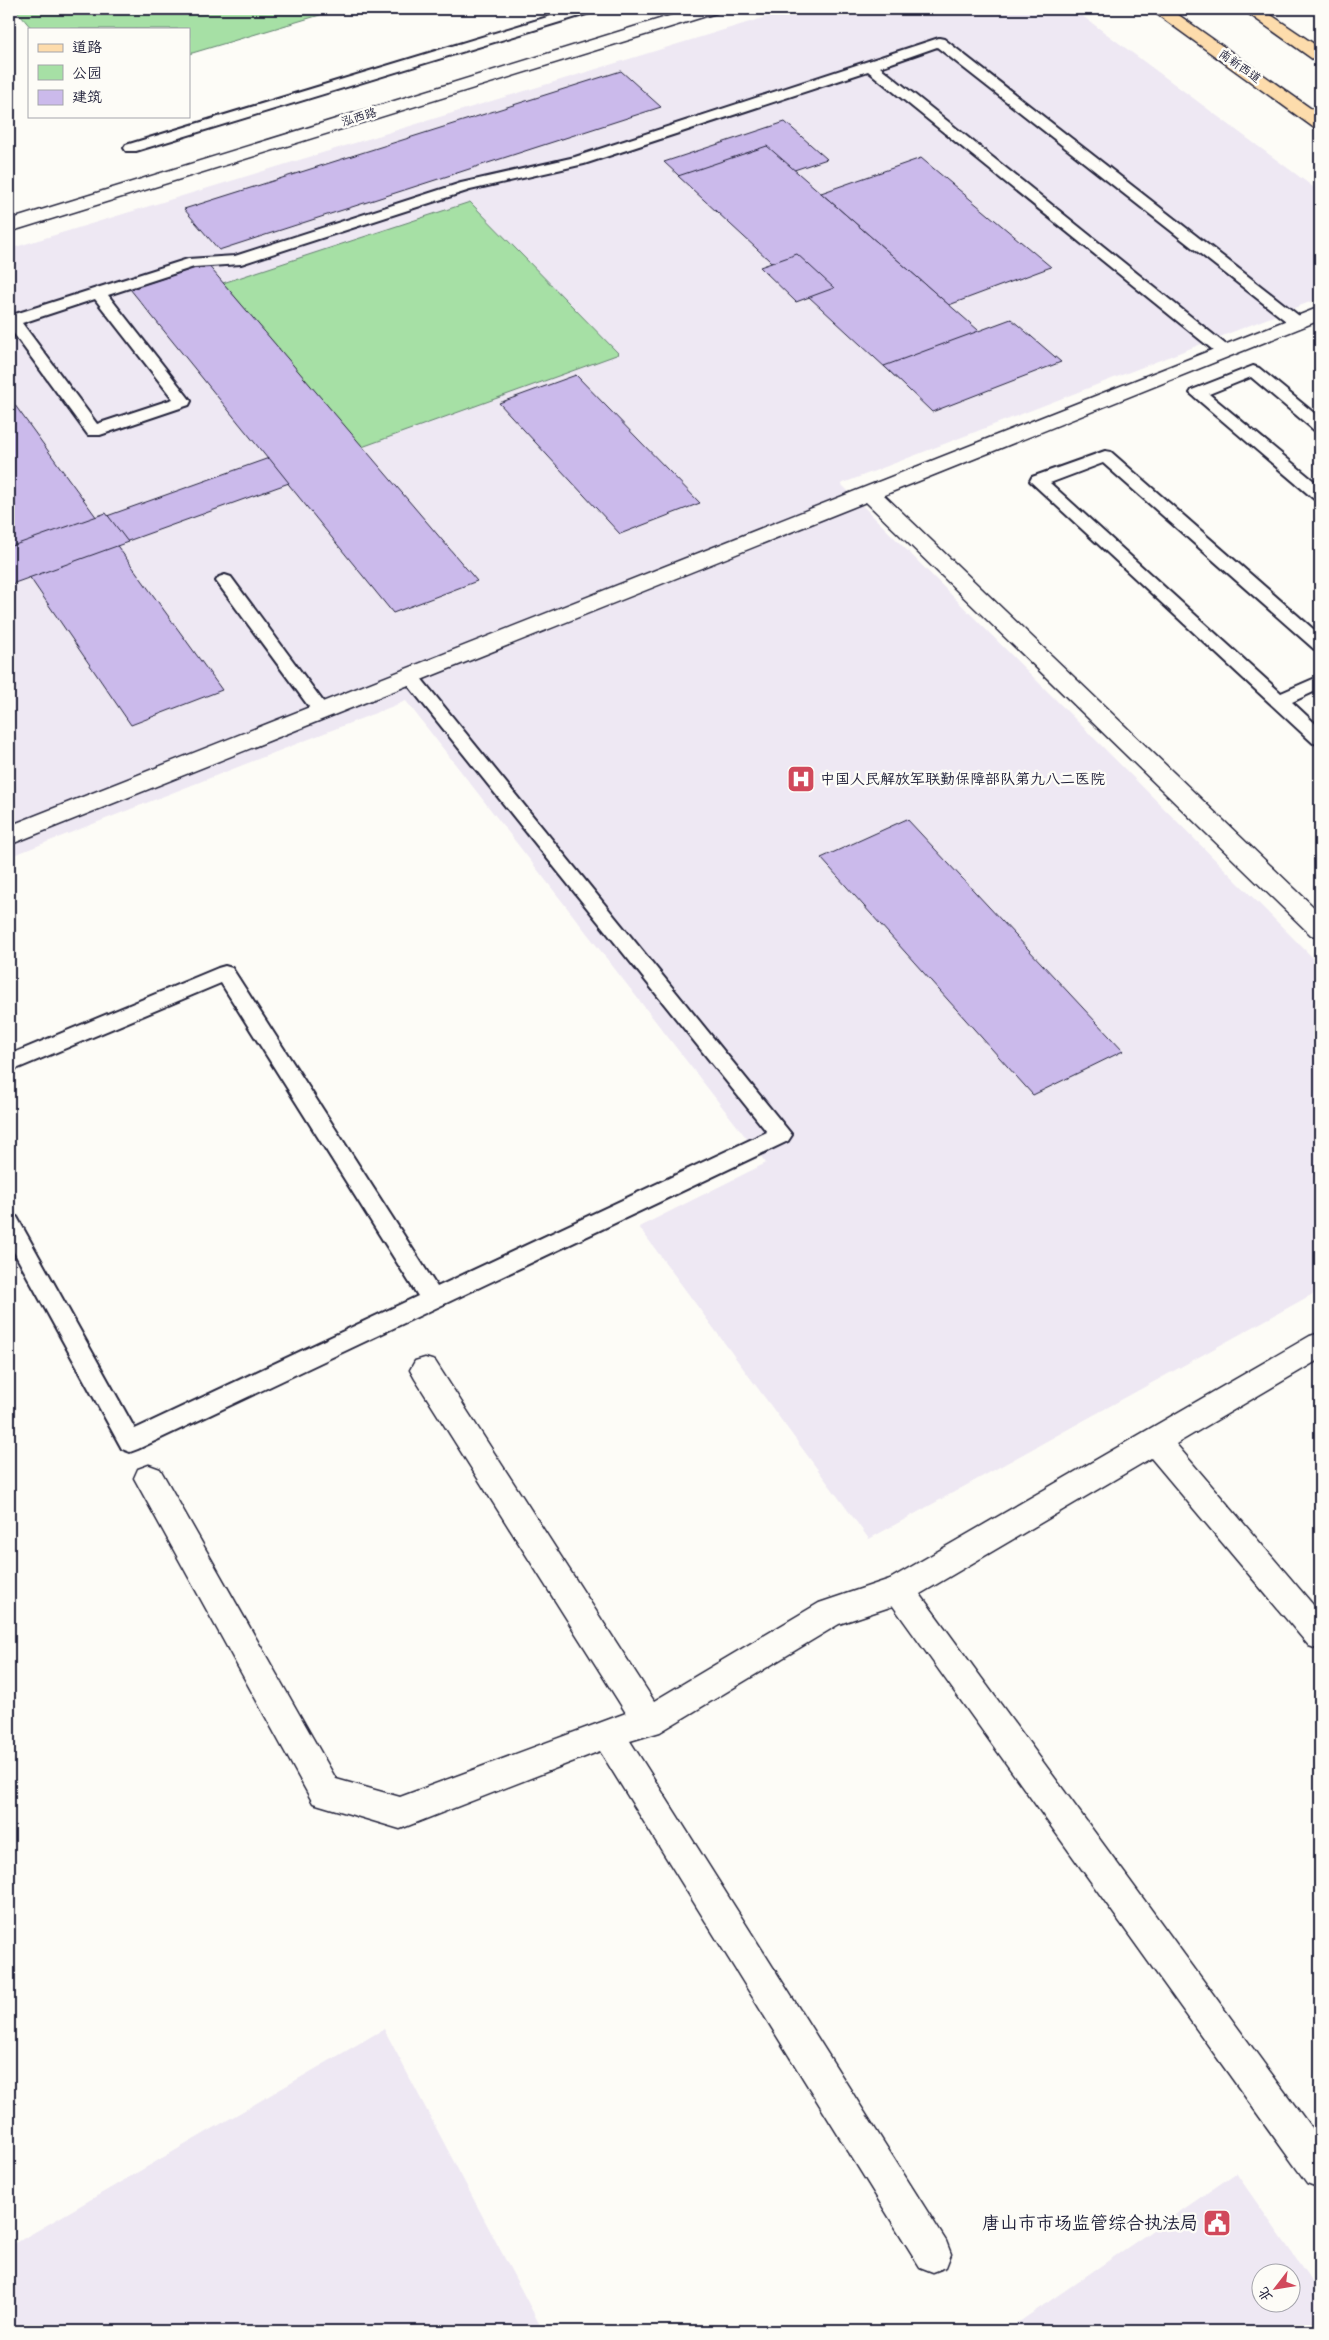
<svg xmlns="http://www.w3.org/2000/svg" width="1329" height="2340" font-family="'Patrick Hand','LXGW WenKai TC',sans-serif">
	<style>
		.built { fill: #eee8f3; fill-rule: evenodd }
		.green { fill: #a6e0a5; stroke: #648170 }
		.building { fill: #cbbaeb; stroke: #22223b }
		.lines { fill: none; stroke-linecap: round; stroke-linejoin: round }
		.lane-casing { stroke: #22223b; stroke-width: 4 }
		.street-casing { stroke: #22223b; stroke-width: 3 }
		.secondary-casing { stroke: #22223b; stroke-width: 3 }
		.primary-casing { stroke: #22223b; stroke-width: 3 }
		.lane { fill: #fdfcf7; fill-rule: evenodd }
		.street { fill: #fdfcf7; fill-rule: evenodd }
		.secondary { fill: #fdfcf7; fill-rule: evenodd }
		.primary { fill: #fddcac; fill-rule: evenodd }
		.labels { text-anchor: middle; stroke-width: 5; stroke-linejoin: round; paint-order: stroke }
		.far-street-label { font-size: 12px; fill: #22223b; stroke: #fdfcf7 }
		.poi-label { font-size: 15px; fill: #22223b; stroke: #fdfcf7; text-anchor: start }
		.near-poi-label { font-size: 18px; fill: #22223b; stroke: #fdfcf7; text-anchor: end }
	</style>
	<rect width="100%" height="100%" fill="#fdfcf7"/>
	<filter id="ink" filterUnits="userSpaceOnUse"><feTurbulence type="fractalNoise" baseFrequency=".02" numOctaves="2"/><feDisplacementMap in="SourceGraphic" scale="10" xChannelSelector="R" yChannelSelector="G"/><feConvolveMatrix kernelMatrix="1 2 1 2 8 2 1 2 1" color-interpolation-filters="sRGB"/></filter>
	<g filter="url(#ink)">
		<g class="built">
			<polygon points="792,9 1073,9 1320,192 1320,298 841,484 1320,965 1320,1290 869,1539 639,1227 766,1163 406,701 9,857 9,249"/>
			<polygon points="384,2029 543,2331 9,2331 9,2247"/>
			<path d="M1236,2173L1320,2293V2331H1006ZM1262,2272H1292V2302H1262Z"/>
		</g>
		<g class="green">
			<polygon points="15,9 340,9 189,54 189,29 32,29"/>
			<polygon points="470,202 619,354 362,447 223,283"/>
		</g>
		<g class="building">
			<polygon points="621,71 661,107 219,250 184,209"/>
			<polygon points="785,122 827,159 705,200 664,162"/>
			<polygon points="767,146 1009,357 913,393 678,176"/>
			<polygon points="921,158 1051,267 949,305 821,193"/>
			<polygon points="797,254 834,288 796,302 760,267"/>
			<polygon points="207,264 477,581 393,613 130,289"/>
			<polygon points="1011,319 1061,362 932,412 884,366"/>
			<polygon points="576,375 700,503 620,534 499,403"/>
			<polygon points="9,397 222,690 131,725 9,547"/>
			<polygon points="269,458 289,483 125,542 107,516"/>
			<polygon points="106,513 128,542 9,585 9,547"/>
			<polygon points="907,819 1123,1051 1033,1095 821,858"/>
		</g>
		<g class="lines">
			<defs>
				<g id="lane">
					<polygon points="574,9 595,9 593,12 136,151 126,151 124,148 126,145"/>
					<path d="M939,38L944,39L1303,319L1305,322L1303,325H1291L937,47L880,67L1230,348L1232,351L1230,354H1218L868,71L584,164L470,190L241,264L194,267L108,295L191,401L189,405L100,435H88L9,327V316L188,259L235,256L461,183L575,157ZM95,299L173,399L97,424L22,323Z"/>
					<polygon points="1253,366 1259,368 1320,418 1320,431 1314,430 1251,377 1209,394 1320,486 1320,500 1314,499 1190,393 1192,390"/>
					<polygon points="1105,451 1111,452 1320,635 1320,651 1314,649 1103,463 1050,483 1281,693 1320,676 1320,689 1292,702 1320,728 1320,744 1313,743 1030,481 1032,477"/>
					<polygon points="225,575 231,577 327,707 330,711 327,715 321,717 315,715 219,585 216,581 219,577"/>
					<polygon points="410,670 416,672 792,1135 788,1141 138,1449 130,1452 122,1449 9,1243 9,1214 17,1217 135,1429 418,1296 221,983 9,1072 9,1055 218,968 225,966 232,968 437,1287 767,1132 404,680 401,676 404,672"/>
				</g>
				<g id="street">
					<polygon points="1320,307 1320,320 884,495 1320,913 1320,937 1311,935 866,502 9,845 9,826"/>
					<polygon points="1320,1333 1320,1359 1176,1444 1320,1613 1320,1650 1309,1646 1151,1458 920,1594 1320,2140 1320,2188 1307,2183 893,1606 839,1624 660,1732 630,1741 946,2241 951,2254 946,2267 933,2272 920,2267 600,1751 400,1829 313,1803 134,1478 138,1469 149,1465 160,1469 336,1779 400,1797 626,1713 415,1379 410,1370 415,1361 425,1358 435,1361 654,1701 819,1603 890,1579 1310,1336"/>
				</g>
				<polygon id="secondary" points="692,9 719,9 716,13 9,232 9,220"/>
				<g id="primary">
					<polygon points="1150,9 1170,9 1320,115 1320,129 1313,127"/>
					<polygon points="1242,9 1262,9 1320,48 1320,61 1314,60"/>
				</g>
			</defs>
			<use href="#lane" class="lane-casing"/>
			<use href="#street" class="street-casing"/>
			<use href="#secondary" class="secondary-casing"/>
			<use href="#primary" class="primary-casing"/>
			<use href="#lane" class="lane"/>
			<use href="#street" class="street"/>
			<use href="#secondary" class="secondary"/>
			<use href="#primary" class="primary"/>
		</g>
	</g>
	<defs>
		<symbol id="hospital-square" viewBox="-11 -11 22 22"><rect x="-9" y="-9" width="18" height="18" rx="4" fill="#d1495b" stroke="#fdfcf7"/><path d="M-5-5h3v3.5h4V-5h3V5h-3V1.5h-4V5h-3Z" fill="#fff"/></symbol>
		<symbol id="civic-square" viewBox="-11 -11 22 22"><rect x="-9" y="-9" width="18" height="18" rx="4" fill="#d1495b" stroke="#fdfcf7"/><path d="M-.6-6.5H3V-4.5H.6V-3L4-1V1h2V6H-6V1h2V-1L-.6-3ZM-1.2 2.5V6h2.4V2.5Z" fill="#fff"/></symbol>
	</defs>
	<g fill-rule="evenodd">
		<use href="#hospital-square" x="785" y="763" width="32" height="32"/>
		<use href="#civic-square" x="1201" y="2207" width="32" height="32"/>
	</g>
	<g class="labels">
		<g class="far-street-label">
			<text transform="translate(1240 66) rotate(35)" y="4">南新西道</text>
			<text transform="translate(359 117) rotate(-17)" y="4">泓西路</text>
		</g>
		<g class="poi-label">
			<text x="820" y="784">中国人民解放军联勤保障部队第九八二医院</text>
		</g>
		<g class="near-poi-label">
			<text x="1198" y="2229">唐山市市场监管综合执法局</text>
		</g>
	</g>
	<rect width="1329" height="2340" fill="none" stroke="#fdfcf7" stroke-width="30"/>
	<rect x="15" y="15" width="1299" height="2310" fill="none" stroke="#22223b" stroke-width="2" filter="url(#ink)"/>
	<rect x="28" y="28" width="162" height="90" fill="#fdfcf7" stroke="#a5a5ac"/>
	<rect x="38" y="44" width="25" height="8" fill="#fddcac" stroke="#a5a5ac"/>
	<text x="72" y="52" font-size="15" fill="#22223b">道路</text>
	<rect x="38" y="65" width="25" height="15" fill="#a6e0a5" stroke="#a5a5ac"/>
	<text x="72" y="78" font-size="15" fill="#22223b">公园</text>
	<rect x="38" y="90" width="25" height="15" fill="#cbbaeb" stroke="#a5a5ac"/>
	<text x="72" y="102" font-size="15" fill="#22223b">建筑</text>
	<g transform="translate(1276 2288) rotate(239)"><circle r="24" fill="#fdfcf7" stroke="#a5a5ac"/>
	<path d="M0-4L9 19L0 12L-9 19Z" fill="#d1495b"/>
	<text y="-8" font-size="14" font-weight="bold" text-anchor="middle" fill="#22223b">北</text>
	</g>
</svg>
